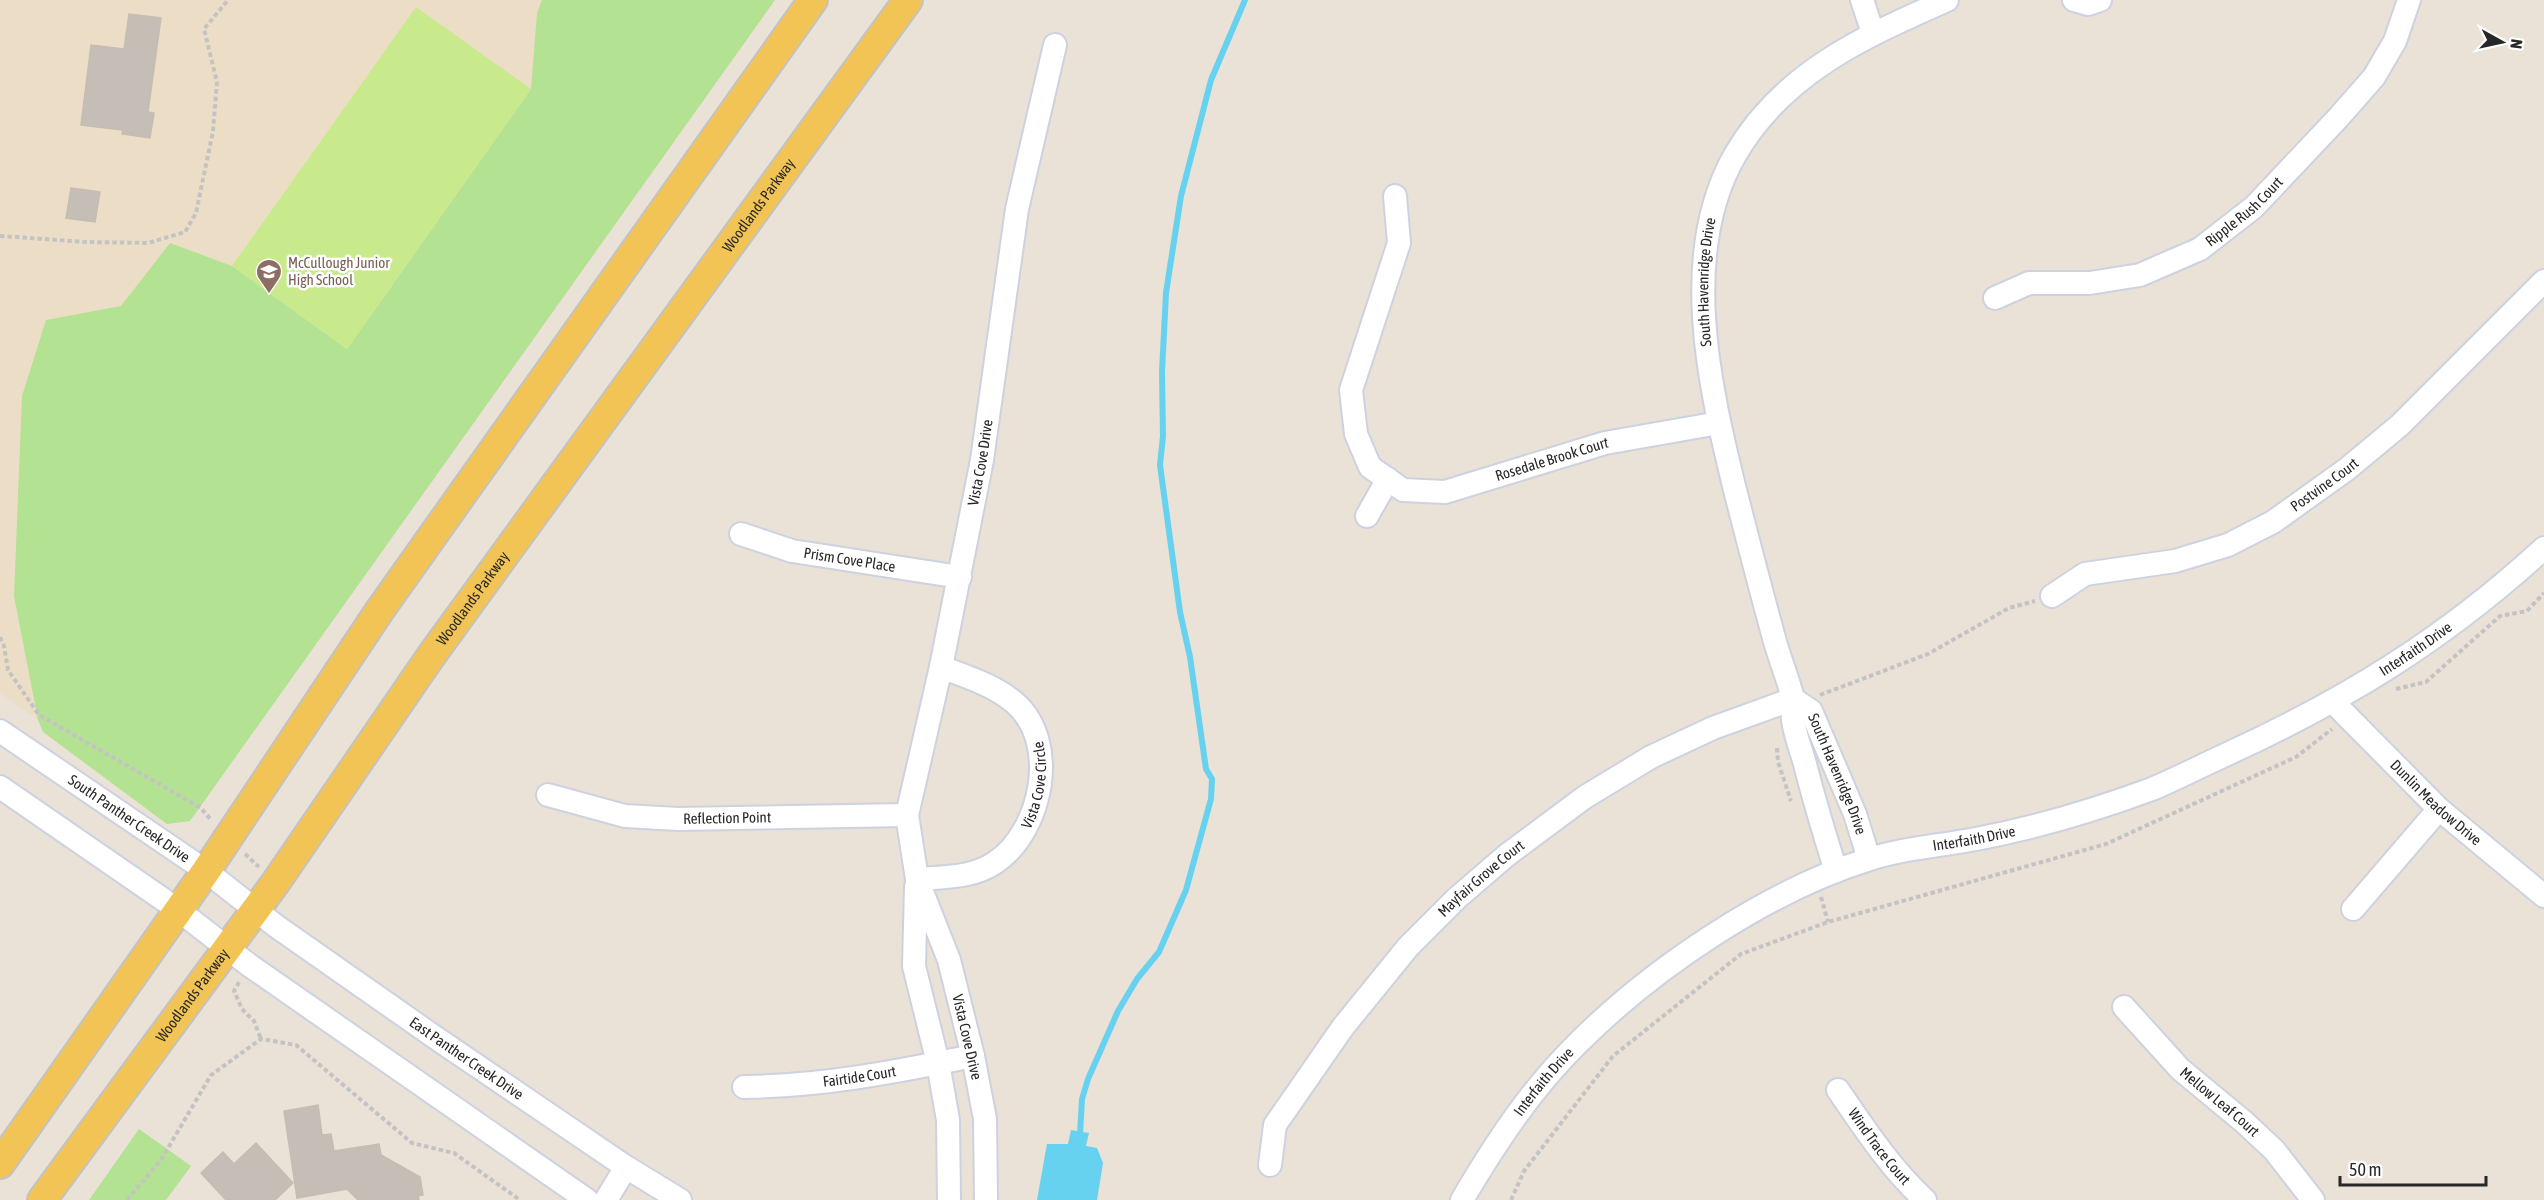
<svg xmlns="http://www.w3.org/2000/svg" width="2544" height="1200" font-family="'Asap Condensed',sans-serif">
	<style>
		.education { fill: #ecdec6 }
		.green { fill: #b2e292 }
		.pitch { fill: #c8ea8d }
		.water { fill: #67d2ef }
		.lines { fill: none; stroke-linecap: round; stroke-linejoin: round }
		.stream { stroke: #67d2ef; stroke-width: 6 }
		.building { fill: #c5beb7; stroke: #c5bdb1; stroke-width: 1.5 }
		.minor-casing { stroke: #cdd2e0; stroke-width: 26 }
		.major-casing { stroke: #c3c3c3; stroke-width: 32 }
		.path { stroke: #c3c3c3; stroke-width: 4; stroke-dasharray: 4.5 3; stroke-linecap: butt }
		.minor { stroke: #fff; stroke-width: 22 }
		.major { stroke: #f1c455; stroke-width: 28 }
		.labels { text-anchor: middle; stroke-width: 5; stroke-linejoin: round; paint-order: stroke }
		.street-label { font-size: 15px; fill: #272727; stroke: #fff }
		.education-label { font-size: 15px; fill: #785e54; stroke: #fff; text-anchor: start }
	</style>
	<rect width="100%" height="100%" fill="#eae1d7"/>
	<polygon class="education" points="0,0 746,0 130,590 38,720 0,693"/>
	<g class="green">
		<polygon points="542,0 775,0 190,821 167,824 43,732 38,720 14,596 22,396 46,320 121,306 170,243 232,266 347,349 531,89 537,13"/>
		<polygon points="139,1129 191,1166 166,1200 89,1200"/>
	</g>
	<polygon class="pitch" points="416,7 531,89 347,349 232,266"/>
	<polygon class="water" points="1071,1130 1089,1133 1086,1146 1097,1148 1103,1163 1097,1200 1037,1200 1047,1144 1068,1144"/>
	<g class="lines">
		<polyline class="stream" points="1080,1135 1082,1099 1088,1079 1118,1011 1137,979 1159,952 1186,890 1211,799 1212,779 1206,769 1190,657 1180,612 1160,465 1163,436 1162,372 1166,293 1181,196 1211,80 1245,0"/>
	</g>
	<g class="building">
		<polygon points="129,14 161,18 148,112 154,113 150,138 122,134 123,130 81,125 91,45 124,49"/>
		<polygon points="71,188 100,192 95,222 66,218"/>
		<polygon points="318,1105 322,1135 331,1134 334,1151 379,1144 381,1155 420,1177 423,1195 418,1196 419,1200 358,1200 347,1189 297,1198 284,1111"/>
		<polygon points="256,1143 293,1183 275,1200 226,1200 201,1173 223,1152 234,1164"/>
	</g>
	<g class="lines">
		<defs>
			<g id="minor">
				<polyline points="1862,0 1873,33"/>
				<polyline points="2074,0 2088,4 2100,0"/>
				<path id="s1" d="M1395,196L1399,243L1351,390L1356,434L1370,467L1403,490L1445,492L1605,443L1719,423"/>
				<path id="s2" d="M1995,298L2029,283H2090L2140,275L2200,249L2254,207L2338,118L2374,77L2395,41L2409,0"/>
				<polyline points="1367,516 1388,479"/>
				<path id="s3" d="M741,534L792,551L960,577"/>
				<path id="s4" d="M2052,596L2085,574L2175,561L2228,545L2273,522L2347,469L2400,425L2544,281"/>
				<path id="s5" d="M1793,699L1811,711L1855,814L1869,859"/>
				<path id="s6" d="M2333,702L2439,809L2544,896"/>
				<path id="s7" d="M0,731L206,871L276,926L436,1038L626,1167L680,1200"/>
				<polyline points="0,787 177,909 249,965 587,1200"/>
				<path id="s8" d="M548,795L625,816L678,819L907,815"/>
				<path id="s9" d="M1836,871C1825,836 1814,800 1805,764C1801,750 1795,735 1793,720C1792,712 1794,704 1792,695C1787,676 1779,657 1774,638C1760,587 1747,537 1734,486C1709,384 1679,253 1735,155C1783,72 1864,37 1947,0"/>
				<path id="s10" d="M917,879C944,877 973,878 996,862C1042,830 1060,743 1015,703C994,685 967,677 941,667"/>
				<polyline points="916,887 914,966 938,1063 948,1120 949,1200"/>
				<polyline points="2353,909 2439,809"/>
				<path id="s11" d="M2124,1007L2180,1069L2244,1122L2274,1150L2313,1200"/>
				<path id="s12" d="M744,1087C823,1086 895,1072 973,1056"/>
				<path id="s13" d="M1838,1090C1865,1129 1890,1168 1925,1200"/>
				<path id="s14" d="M1270,1165L1275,1125L1343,1027L1408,947L1457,898L1507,855L1585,797L1651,757L1713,728L1793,699"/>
				<polyline points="606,1200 626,1167"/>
				<path id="s15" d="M986,1200L985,1119L973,1056L949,960L917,879L907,815L941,667L982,460L1017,209L1055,45"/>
				<path id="s16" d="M1462,1200C1495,1144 1531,1089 1578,1043C1652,969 1767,891 1867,860C1903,848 1940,846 1976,839C2035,828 2095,810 2152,789C2176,779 2199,767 2223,756C2344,701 2445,639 2544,548"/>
			</g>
			<g id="major">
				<polyline points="0,1164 206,871 380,610 813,0"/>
				<path id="s17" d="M42,1200L276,882L431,656L908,0"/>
			</g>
		</defs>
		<use href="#minor" class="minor-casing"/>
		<use href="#major" class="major-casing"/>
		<g class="path">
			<polyline points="0,236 87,242 148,243 185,232 196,213 213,131 217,82 204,29 228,0"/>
			<polyline points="0,637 4,646 8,670 39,715 201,808 212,821"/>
			<polyline points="2396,689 2426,682 2500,616 2527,611 2544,593"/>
			<polyline points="1820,695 1928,654 2009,608 2035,601"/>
			<polyline points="1777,748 1778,762 1791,801"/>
			<polyline points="245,854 259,867"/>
			<polyline points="1821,897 1828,922"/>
			<polyline points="239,982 234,991 242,1009 254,1021 261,1039"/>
			<polyline points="127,1200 161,1160 211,1075 261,1039 296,1045 412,1143 454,1153 520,1200"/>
			<polyline points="1511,1200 1524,1171 1613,1056 1741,954 1828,922 2106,844 2296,757 2332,729"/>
		</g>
		<use href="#minor" class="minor"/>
		<use href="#major" class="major"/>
	</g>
	<defs>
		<symbol id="school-pin" viewBox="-11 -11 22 30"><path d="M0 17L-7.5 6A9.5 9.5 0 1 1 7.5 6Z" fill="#8d6e63" stroke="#fff"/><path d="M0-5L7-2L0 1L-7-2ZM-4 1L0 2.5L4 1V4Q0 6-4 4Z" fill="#fff"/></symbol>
	</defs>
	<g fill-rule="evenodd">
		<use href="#school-pin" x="254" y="257" width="30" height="40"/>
	</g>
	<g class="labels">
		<g class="street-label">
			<text dy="5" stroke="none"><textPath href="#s17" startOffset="1226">Woodlands Parkway</textPath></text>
			<text dy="5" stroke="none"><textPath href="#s2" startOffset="272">Ripple Rush Court</textPath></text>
			<text dy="5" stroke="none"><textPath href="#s9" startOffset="606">South Havenridge Drive</textPath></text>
			<text dy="5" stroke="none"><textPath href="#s1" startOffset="476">Rosedale Brook Court</textPath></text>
			<text dy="5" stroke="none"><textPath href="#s15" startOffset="756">Vista Cove Drive</textPath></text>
			<text dy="5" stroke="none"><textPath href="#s4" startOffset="300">Postvine Court</textPath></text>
			<text dy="5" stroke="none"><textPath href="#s3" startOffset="112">Prism Cove Place</textPath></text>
			<text dy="5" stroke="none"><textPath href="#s17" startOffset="740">Woodlands Parkway</textPath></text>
			<text dy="5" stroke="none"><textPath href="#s16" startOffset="1134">Interfaith Drive</textPath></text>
			<text dy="5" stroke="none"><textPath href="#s5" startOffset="90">South Havenridge Drive</textPath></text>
			<text dy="5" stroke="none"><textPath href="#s10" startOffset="172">Vista Cove Circle</textPath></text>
			<text dy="5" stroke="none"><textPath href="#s6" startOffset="144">Dunlin Meadow Drive</textPath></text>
			<text dy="5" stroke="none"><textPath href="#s7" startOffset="156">South Panther Creek Drive</textPath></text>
			<text dy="5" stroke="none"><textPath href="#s8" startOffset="182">Reflection Point</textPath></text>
			<text dy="5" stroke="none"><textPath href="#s16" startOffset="650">Interfaith Drive</textPath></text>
			<text dy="5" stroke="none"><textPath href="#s14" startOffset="363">Mayfair Grove Court</textPath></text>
			<text dy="5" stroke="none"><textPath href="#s17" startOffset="254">Woodlands Parkway</textPath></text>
			<text transform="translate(967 1037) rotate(77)" y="5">Vista Cove Drive</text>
			<text dy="5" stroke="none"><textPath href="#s7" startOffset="570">East Panther Creek Drive</textPath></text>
			<text dy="5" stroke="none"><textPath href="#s12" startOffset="116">Fairtide Court</textPath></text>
			<text dy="5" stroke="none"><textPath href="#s16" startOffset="144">Interfaith Drive</textPath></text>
			<text dy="5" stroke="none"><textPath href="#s11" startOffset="135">Mellow Leaf Court</textPath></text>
			<text dy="5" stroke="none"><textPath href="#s13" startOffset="70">Wind Trace Court</textPath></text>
		</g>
		<g class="education-label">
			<text x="288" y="268">McCullough Junior<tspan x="288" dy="17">High School</tspan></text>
		</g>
	</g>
	<g transform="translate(2502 42) rotate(98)" stroke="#ffffff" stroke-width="4.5" paint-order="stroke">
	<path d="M0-4.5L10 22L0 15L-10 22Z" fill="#272727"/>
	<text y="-9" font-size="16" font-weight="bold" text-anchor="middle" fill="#272727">N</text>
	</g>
	<path d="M2340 1176v9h146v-9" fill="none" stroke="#272727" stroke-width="3"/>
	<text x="2349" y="1176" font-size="18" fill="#272727" stroke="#ffffff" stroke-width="4.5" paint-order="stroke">50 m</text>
</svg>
